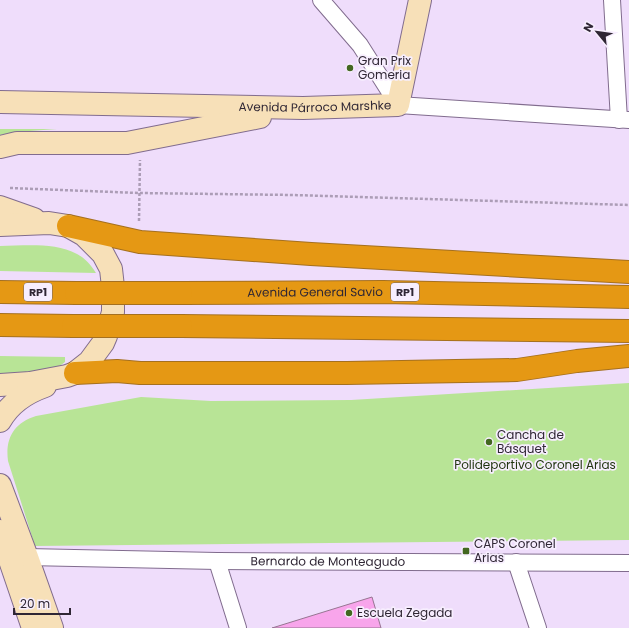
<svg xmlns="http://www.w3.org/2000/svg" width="629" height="628" font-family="Poppins,sans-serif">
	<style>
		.green { fill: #b8e496 }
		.building { fill: #f8a5eb; stroke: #967591 }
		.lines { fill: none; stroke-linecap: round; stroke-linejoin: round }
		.minor-casing { stroke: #816c8e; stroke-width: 18 }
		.secondary-casing { stroke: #816c8e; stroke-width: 24 }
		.motorway-casing { stroke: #a5701f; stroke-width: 24 }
		.path { stroke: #ac9db6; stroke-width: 2.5; stroke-dasharray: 3 2; stroke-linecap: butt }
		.minor { stroke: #fff; stroke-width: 16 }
		.secondary { stroke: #f7e0b8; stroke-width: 22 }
		.motorway { stroke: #e59814; stroke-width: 22 }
		.motorway-bridge-casing { stroke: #a5701f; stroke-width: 24; stroke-linecap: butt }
		.motorway-bridge { stroke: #e59814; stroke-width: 22 }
		.poi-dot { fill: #436720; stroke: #f7eefe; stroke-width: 1.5 }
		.labels { text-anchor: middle; stroke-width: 3.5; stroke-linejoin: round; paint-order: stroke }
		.shield { fill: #f7eefe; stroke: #6b6271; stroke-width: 1 }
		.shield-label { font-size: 11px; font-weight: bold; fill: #2f2634 }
		.poi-label { font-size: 12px; fill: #2f2634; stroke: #f7eefe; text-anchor: start }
		.street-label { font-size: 12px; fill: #2f2634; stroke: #f7eefe }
		.park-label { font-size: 12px; fill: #223611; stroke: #f7eefe }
	</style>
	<rect width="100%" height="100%" fill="#efddfb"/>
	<g class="green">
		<polygon points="0,129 57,129 16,132 0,135"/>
		<path d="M0,246C24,246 54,242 77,254C85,258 91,265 96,273L0,271Z"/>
		<path d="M0,356L65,357V362C50,375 19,373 0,375Z"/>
		<path d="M629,383V540L35,546L8,461C5,438 14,423 36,416L141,397L211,401L351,400Z"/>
	</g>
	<polygon class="building" points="372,597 381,628 272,628"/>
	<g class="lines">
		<defs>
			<g id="minor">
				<polyline points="321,0 360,45 398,105 629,120"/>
				<polyline points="612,0 619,120"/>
				<path id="s1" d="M27,557L217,561L629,563"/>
				<polyline points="217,561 238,628"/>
				<polyline points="516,562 538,628"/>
			</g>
			<g id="secondary">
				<path id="s2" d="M0,102L303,108L398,105L420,0"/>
				<polyline points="0,147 17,143 127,143 260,117"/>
				<polyline points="0,207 34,219"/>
				<polyline points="0,225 49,223 68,226 84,235 103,254 111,269 113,287 113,312 106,336 103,343 89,362 75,373 67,376 30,383 0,385"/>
				<path d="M0,421C10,403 25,393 45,386"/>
				<polyline points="0,485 27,557 52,628"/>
				<polyline points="0,531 33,628"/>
			</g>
			<g id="motorway">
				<polyline points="68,226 140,242 311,254 629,272"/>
				<polyline points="0,292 76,293"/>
				<path id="s3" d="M181,293L383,292L629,297"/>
				<polyline points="0,325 73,326"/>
				<polyline points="181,326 629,331"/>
				<polyline points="75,373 117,371 140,373 347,373 517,370 577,361 629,356"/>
			</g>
		</defs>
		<use href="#minor" class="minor-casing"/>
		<use href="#secondary" class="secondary-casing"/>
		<use href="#motorway" class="motorway-casing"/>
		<g class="path">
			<polyline points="10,188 139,193 293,195 629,205"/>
			<polyline points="139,221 140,160"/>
		</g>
		<use href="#minor" class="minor"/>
		<use href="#secondary" class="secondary"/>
		<use href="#motorway" class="motorway"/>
		<defs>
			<g id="motorway-bridge">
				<polyline points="76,293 181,293"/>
				<polyline points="73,326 181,326"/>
			</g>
		</defs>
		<use href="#motorway-bridge" class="motorway-bridge-casing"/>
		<use href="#motorway-bridge" class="motorway-bridge"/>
	</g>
	<g class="poi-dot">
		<circle cx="350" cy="68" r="4"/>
		<circle cx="489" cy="442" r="4"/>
		<rect x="462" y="547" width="8" height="8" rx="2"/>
		<circle cx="349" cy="613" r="4"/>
	</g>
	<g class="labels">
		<g class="shield">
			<rect x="24" y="283" width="28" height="18" rx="3"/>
			<rect x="391" y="283" width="28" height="18" rx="3"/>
		</g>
		<g class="shield-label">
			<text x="38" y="296">RP1</text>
			<text x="405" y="296">RP1</text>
		</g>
		<g class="poi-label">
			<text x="358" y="65">Gran Prix<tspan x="358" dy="14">Gomeria</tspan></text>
			<text x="497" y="439">Cancha de<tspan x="497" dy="14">Básquet</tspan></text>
			<text x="474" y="548">CAPS Coronel<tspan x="474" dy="14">Arias</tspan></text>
			<text x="357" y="617">Escuela Zegada</text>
		</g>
		<g class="street-label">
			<text dy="4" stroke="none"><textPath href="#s2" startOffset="315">Avenida Párroco Marshke</textPath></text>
			<text dy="4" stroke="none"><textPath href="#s3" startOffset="134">Avenida General Savio</textPath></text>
			<text dy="4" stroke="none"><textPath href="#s1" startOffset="301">Bernardo de Monteagudo</textPath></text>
		</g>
		<g class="park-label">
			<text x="535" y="469">Polideportivo Coronel Arias</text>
		</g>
	</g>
	<g transform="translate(597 32) rotate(299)" stroke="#f7eefe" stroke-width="3" paint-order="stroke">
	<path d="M0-3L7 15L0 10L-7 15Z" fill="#2f2634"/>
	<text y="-6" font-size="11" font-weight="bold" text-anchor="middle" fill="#2f2634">N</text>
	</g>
	<path d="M14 608v6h56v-6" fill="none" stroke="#2f2634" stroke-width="2"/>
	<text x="20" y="608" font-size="12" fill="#2f2634" stroke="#f7eefe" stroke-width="3" paint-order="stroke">20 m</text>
</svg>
